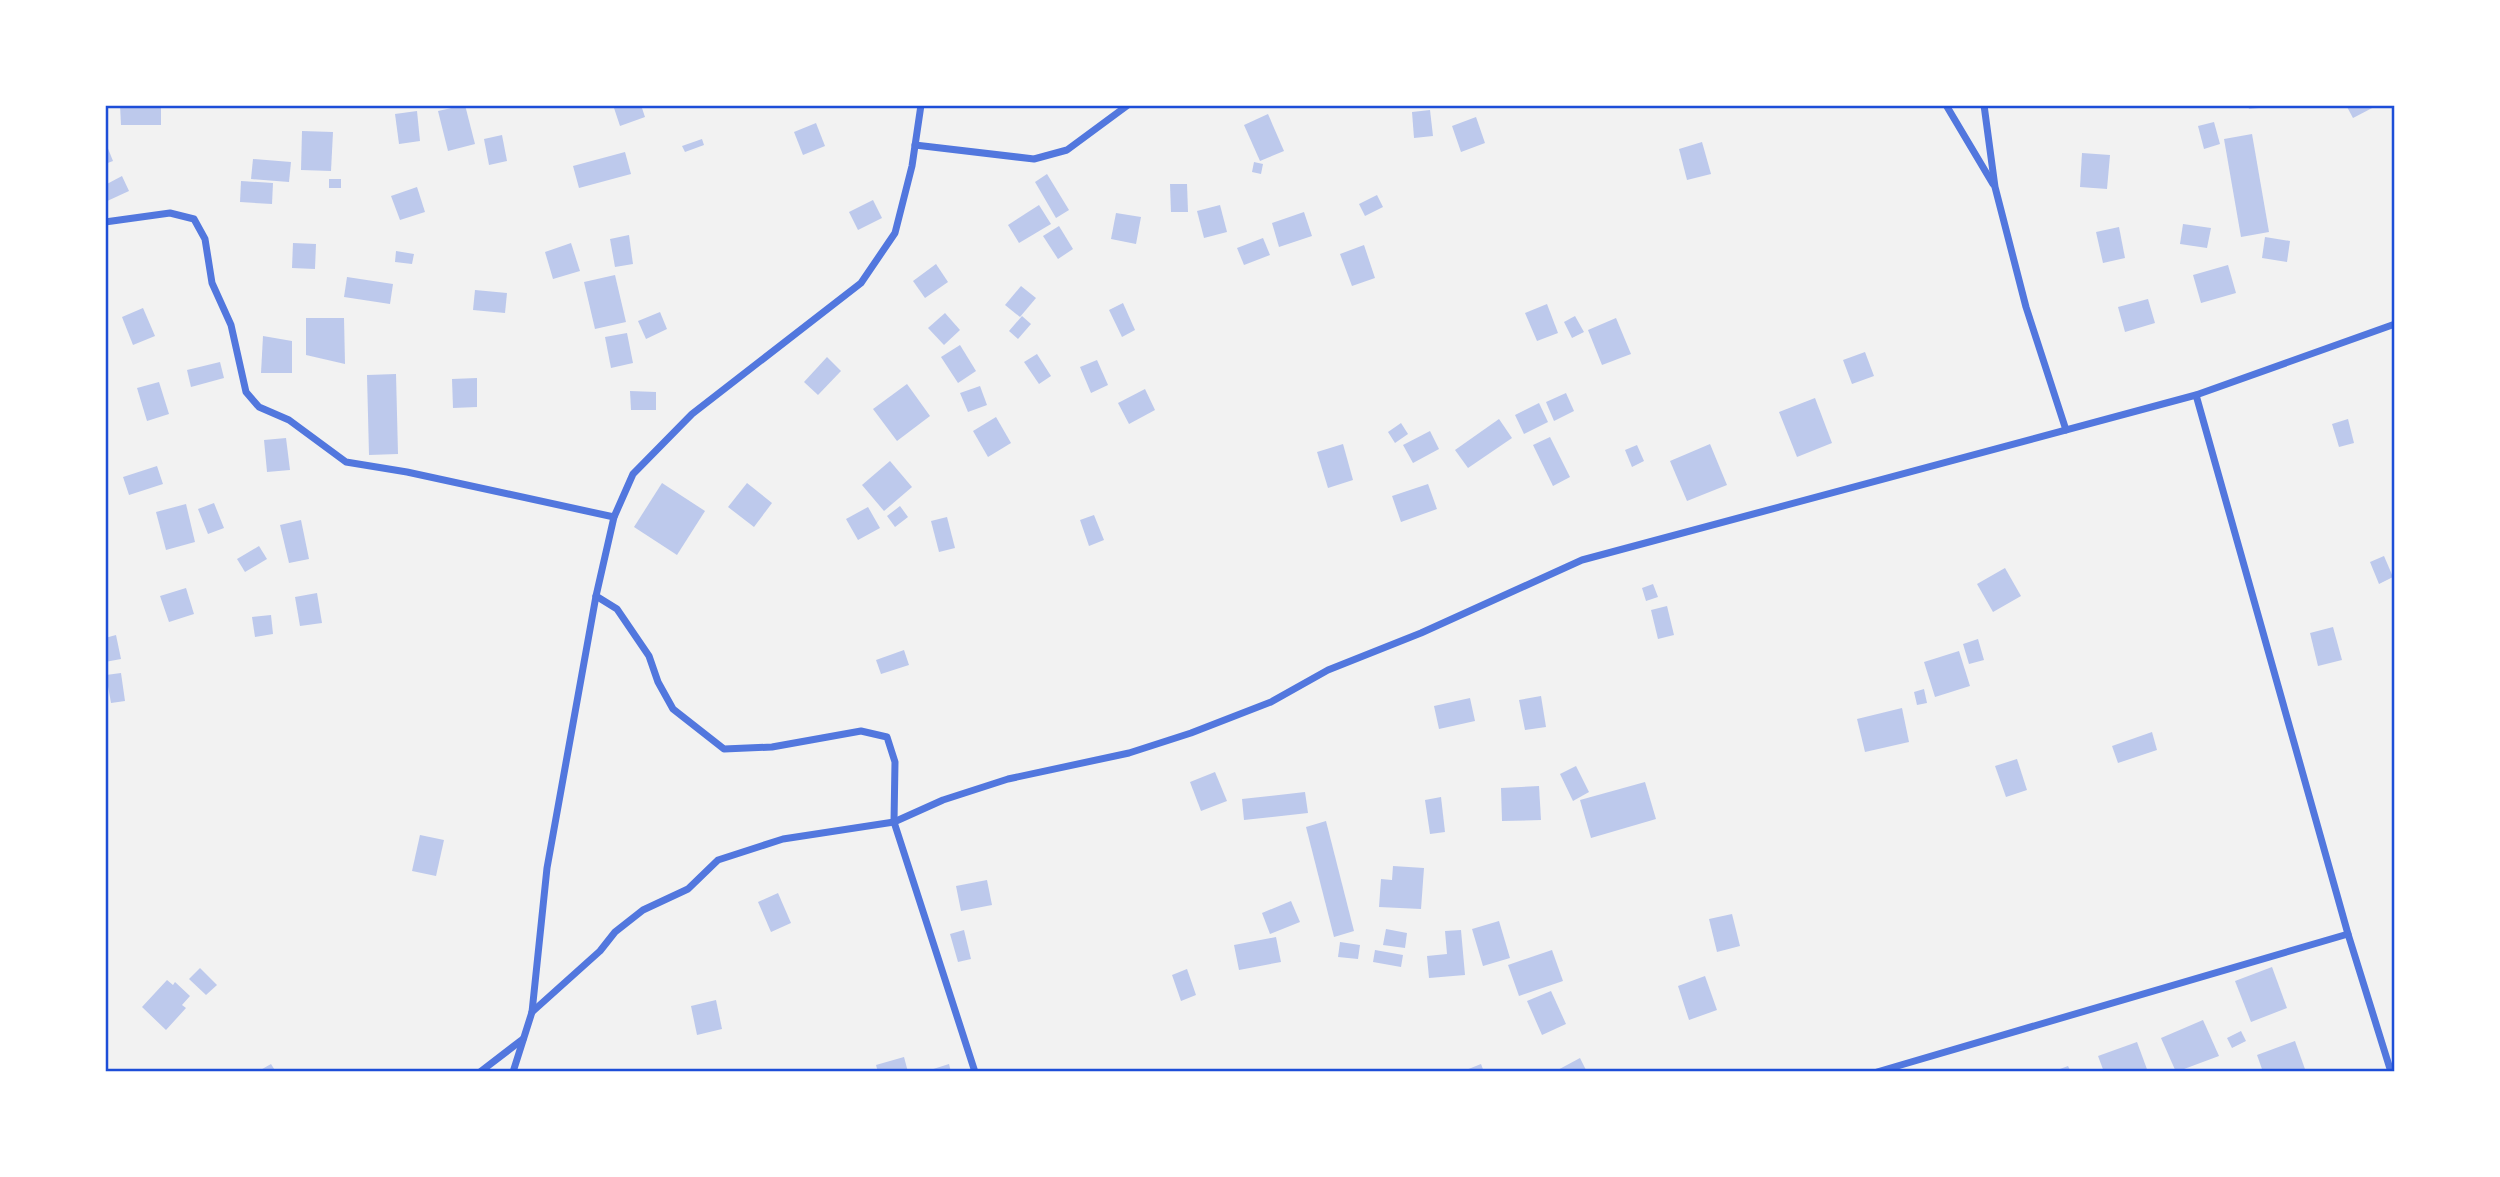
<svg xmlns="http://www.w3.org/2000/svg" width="2500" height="1177" font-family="'Sofia Sans Condensed',sans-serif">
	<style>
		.building { fill: #bdc9ec }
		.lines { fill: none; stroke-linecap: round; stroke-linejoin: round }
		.minor { stroke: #5277de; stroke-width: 7 }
		.neatline { fill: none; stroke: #1d4ed8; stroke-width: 2.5 }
	</style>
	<rect width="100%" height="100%" fill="#f2f2f2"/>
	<g class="building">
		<polygon points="120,105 161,105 161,125 121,125"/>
		<polygon points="465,105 475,144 448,151 438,111"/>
		<polygon points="613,105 641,105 645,117 620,126"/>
		<polygon points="2248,105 2269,105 2269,107 2249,109"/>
		<polygon points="2346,105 2378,105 2353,118"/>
		<polygon points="1430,110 1433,136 1414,138 1412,112"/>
		<polygon points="417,111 420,141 399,144 395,114"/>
		<polygon points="1268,114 1284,151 1260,161 1244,125"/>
		<polygon points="1476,117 1485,143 1461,152 1452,126"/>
		<polygon points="2214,122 2220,144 2204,149 2198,126"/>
		<polygon points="816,123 825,146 803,155 794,132"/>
		<polygon points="302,131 333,132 331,171 301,170"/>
		<polygon points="2252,134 2269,232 2241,237 2224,139"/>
		<polygon points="502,135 507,161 489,165 484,139"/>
		<polygon points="702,139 704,145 685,152 682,146"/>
		<polygon points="105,141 113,161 105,164"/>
		<polygon points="1702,142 1711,174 1687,180 1679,149"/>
		<polygon points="625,152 631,174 579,188 573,166"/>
		<polygon points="2082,153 2110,155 2107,189 2080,187"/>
		<polygon points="253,159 291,162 289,182 251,179"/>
		<polygon points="1254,162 1263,164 1261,174 1252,172"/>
		<polygon points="1047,174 1069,210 1056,218 1035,182"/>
		<polygon points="122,176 129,191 105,202 105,185"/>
		<rect x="329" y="179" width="12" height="9"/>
		<polygon points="241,181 273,183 272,204 240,202"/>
		<polygon points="1170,184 1187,184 1188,212 1171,212"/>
		<polygon points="417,187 425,212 400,220 391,196"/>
		<polygon points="1377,195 1383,207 1365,216 1359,204"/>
		<polygon points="873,200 882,218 858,230 849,212"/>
		<polygon points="1039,205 1051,224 1019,243 1008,225"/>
		<polygon points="1220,205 1227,232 1204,238 1197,211"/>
		<polygon points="1304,212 1312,236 1279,247 1272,223"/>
		<polygon points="1116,213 1141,217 1136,244 1111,239"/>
		<polygon points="2183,224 2211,228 2207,248 2180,244"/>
		<polygon points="1059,226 1073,249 1058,259 1043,236"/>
		<polygon points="2119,227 2125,258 2103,263 2096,232"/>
		<polygon points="629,235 633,264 615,267 610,239"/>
		<polygon points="2265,237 2290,241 2287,262 2262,258"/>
		<polygon points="1263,238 1270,255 1244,265 1237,248"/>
		<polygon points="293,243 316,244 315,269 292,268"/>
		<polygon points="571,243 580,271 553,279 545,252"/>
		<polygon points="1364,245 1375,278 1352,286 1340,254"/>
		<polygon points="396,251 414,254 412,264 395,262"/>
		<polygon points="936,264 948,282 925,298 913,281"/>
		<polygon points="2228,265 2236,293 2201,303 2193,275"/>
		<polygon points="615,275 626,322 595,329 584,282"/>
		<polygon points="347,277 393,284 390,304 344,297"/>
		<polygon points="1021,286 1036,298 1020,317 1005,305"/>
		<polygon points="475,290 507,293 505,313 473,310"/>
		<polygon points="2148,299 2155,323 2125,332 2118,307"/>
		<polygon points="1123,303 1135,330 1122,337 1109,310"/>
		<polygon points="1547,304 1558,333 1537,341 1525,313"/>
		<polygon points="143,308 155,336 133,345 122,317"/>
		<polygon points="660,312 667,329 646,339 638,321"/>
		<polygon points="945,313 960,330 944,345 928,328"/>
		<polygon points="1022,316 1031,324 1018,339 1009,331"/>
		<polygon points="1575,316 1584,332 1572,338 1564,322"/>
		<polygon points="306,318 344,318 345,364 306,355"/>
		<polygon points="1616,318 1631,354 1602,365 1588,330"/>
		<polygon points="627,333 633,363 611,368 605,337"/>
		<polygon points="263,336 292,341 292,373 261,373"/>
		<polygon points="960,345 976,371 958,383 941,357"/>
		<polygon points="1865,352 1874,376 1852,384 1843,360"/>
		<polygon points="1037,354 1051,376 1039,384 1024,362"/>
		<polygon points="827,357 841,371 818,395 804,382"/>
		<polygon points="1097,360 1108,385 1091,393 1080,367"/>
		<polygon points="220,362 224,378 191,387 187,370"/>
		<polygon points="396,374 398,454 369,455 367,375"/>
		<polygon points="477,378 477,407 453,408 452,379"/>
		<polygon points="159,382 169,414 147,421 137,388"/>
		<polygon points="907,384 930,416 897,441 873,409"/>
		<polygon points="980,386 987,405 968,412 960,393"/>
		<polygon points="1145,389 1155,410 1129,424 1118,403"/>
		<polygon points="630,391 656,392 656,410 631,410"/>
		<polygon points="1566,393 1574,411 1554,421 1546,402"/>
		<polygon points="1815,398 1832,443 1797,457 1779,412"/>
		<polygon points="1539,403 1548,422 1524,434 1515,415"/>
		<polygon points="996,417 1011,443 988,457 973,431"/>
		<polygon points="1499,419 1512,438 1468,468 1455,450"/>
		<polygon points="2348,419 2354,443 2339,447 2332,424"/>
		<polygon points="1401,423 1408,434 1395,443 1388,432"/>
		<polygon points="1430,431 1439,449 1413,463 1403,445"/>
		<polygon points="1550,437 1570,477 1553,486 1533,445"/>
		<polygon points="286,438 290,470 267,472 264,440"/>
		<polygon points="1343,444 1353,480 1328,488 1317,452"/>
		<polygon points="1710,444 1727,485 1687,501 1670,461"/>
		<polygon points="1637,445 1644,461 1632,467 1625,450"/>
		<polygon points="890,461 912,487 884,511 862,485"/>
		<polygon points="157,466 163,484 129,495 123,477"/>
		<polygon points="662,483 705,511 677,555 634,527"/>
		<polygon points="747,483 772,503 754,527 728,507"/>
		<polygon points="1428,484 1437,509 1401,522 1392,496"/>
		<polygon points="214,503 224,528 208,534 198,509"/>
		<polygon points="186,504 195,542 166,550 156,512"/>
		<polygon points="900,506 908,517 895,527 887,516"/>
		<polygon points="868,507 880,528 858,540 846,519"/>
		<polygon points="1094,515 1104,540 1089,546 1080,520"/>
		<polygon points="947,517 955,548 939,552 931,521"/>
		<polygon points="301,520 309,559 289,563 280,525"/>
		<polygon points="259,546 267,559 245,572 237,559"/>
		<polygon points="2384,556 2393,577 2379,584 2370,562"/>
		<polygon points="2005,568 2021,596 1993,612 1977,584"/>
		<polygon points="1653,584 1658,597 1646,601 1642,588"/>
		<polygon points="186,588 194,614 169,622 160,596"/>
		<polygon points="317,593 322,623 300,626 295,597"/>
		<polygon points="1667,606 1674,635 1658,639 1651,610"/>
		<polygon points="271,615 273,634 255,637 252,617"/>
		<polygon points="2333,627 2342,660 2318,666 2310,633"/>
		<polygon points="116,635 121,659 105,662 105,638"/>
		<polygon points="1978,639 1984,660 1969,664 1963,644"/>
		<polygon points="904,650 909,665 881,674 876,660"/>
		<polygon points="1959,651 1970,686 1935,697 1924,662"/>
		<polygon points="121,673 125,701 111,703 106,675"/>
		<polygon points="1924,689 1927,703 1917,705 1914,692"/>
		<polygon points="1541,696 1546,727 1525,730 1519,700"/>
		<polygon points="1470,698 1475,721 1439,729 1434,706"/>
		<polygon points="1902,708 1909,742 1865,752 1857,719"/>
		<polygon points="2152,732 2157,750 2118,763 2112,746"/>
		<polygon points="2017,759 2027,790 2006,797 1995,766"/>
		<polygon points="1576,766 1589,792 1573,801 1560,774"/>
		<polygon points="1215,772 1227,801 1201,811 1190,782"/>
		<polygon points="1645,782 1656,819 1591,838 1580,800"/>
		<polygon points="1539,786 1541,820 1502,821 1501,788"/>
		<polygon points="1305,792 1308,813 1244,820 1242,799"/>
		<polygon points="1441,797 1445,832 1430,834 1425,800"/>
		<polygon points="1326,821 1354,931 1334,937 1306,827"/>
		<polygon points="420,835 444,840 436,876 412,871"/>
		<polygon points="1393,866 1424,868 1421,909 1379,907 1381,879 1392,880"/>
		<polygon points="987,880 992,905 961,911 956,886"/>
		<polygon points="778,893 791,923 771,932 758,902"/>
		<polygon points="1291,901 1300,922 1270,934 1262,913"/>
		<polygon points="1732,914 1740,946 1717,952 1709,919"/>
		<polygon points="1499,921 1510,958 1483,966 1472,929"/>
		<polygon points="1386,929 1407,933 1405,948 1383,945"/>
		<polygon points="964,930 971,959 958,962 950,934"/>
		<polygon points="1461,930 1465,975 1429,978 1427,956 1447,954 1445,931"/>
		<polygon points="1276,937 1281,962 1239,970 1234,945"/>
		<polygon points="1340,942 1360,945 1358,959 1338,957"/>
		<polygon points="1375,950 1403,955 1401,967 1373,962"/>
		<polygon points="1552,950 1563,981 1519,996 1508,965"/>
		<polygon points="2272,967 2287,1008 2251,1022 2235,981"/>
		<polygon points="200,968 217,985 206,995 189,979"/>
		<polygon points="1187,969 1196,995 1181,1001 1172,975"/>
		<polygon points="1705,976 1717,1010 1689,1020 1678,986"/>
		<polygon points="167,980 173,985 175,982 190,996 182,1005 186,1008 166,1030 142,1007"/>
		<polygon points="1551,991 1566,1024 1542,1035 1527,1001"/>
		<polygon points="716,1000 722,1029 697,1035 691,1006"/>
		<polygon points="2203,1020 2219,1056 2176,1072 2161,1038"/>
		<polygon points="2241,1031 2246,1041 2232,1048 2227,1038"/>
		<polygon points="2295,1041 2306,1072 2263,1072 2257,1055"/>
		<polygon points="2137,1042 2148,1072 2104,1072 2098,1056"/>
		<polygon points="904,1057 908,1072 878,1072 876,1065"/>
		<polygon points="1580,1058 1587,1072 1554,1072"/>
		<polygon points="271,1064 276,1072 257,1072"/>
		<polygon points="949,1064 951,1072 927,1072 927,1071"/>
		<polygon points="1481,1064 1484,1072 1461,1072"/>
		<polygon points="2068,1066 2071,1072 2052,1072"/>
	</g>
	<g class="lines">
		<g class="minor">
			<polyline points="1946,105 1993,184"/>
			<polyline points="1984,105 1995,187 2026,307 2066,430"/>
			<polyline points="915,145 1034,159 1067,150 1128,105"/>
			<polyline points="105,222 170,213 194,219 205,239 212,283 231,325 246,392 259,407 289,420 346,462 407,472 614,517"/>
			<polyline points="2196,395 2348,934 2391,1072"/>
			<polyline points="596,596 617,609 649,656 658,682 673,709 724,749 772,747 861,731 887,737 895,762 894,822 975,1072"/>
			<polyline points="532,1012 600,951 615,932 643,910 688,889 718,860 783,839 894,822 943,800 1008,779 1129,753 1191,733 1271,702 1328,670 1421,633 1582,560 2196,395 2395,324"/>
			<polyline points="480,1072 523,1039"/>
			<polyline points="513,1072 532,1012 547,868 596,596 614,517 633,474 692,414 861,283 895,233 912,166 921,105"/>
			<polyline points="1877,1072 2348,934"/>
		</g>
	</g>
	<rect width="2500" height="1177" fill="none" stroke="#ffffff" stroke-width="214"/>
	<rect x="107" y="107" width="2286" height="963" class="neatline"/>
</svg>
